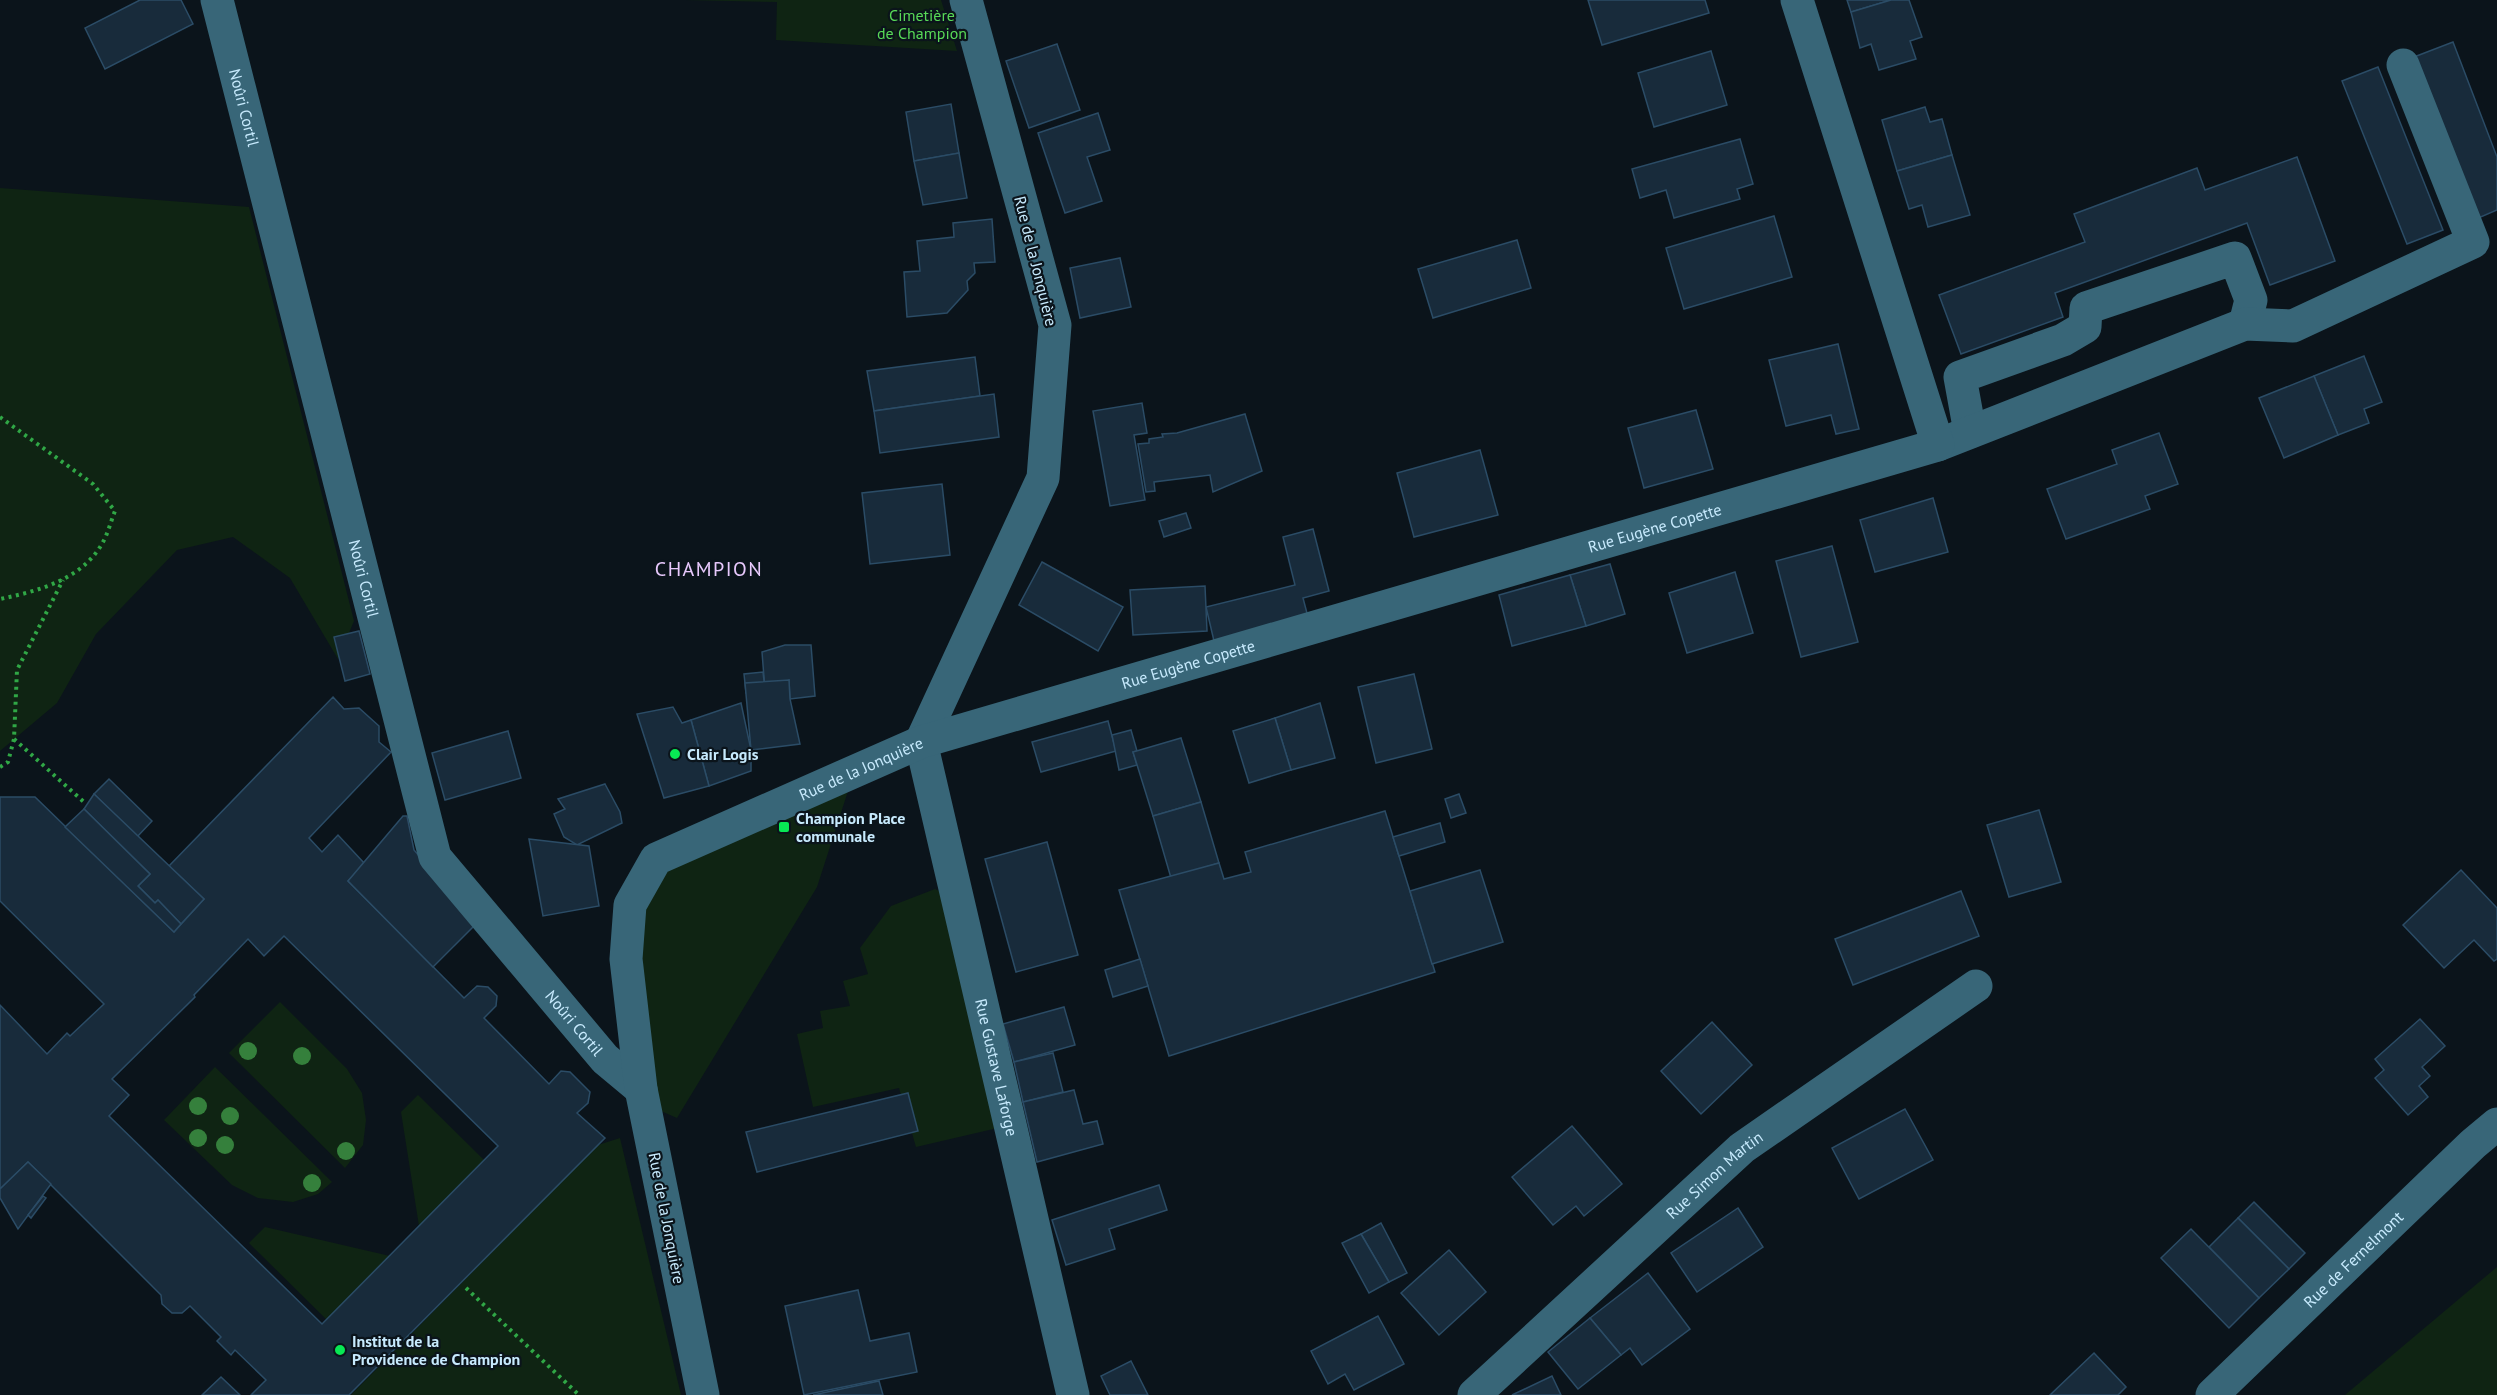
<svg xmlns="http://www.w3.org/2000/svg" width="2497" height="1395" font-family="'PT Sans',sans-serif">
	<style>
		.green { fill: #0f2413 }
		.building { fill: #182b3b; stroke: #2b4c66; stroke-width: 1.5; fill-rule: evenodd }
		.lines { fill: none; stroke-linecap: round; stroke-linejoin: round }
		.path { stroke: #30a746; stroke-width: 4; stroke-dasharray: 3 4.5; stroke-linecap: butt }
		.minor { stroke: #386678; stroke-width: 33 }
		.tree { fill: #35803c }
		.poi-dot { fill: #08e854; stroke: #0b141b; stroke-width: 2 }
		.labels { text-anchor: middle; stroke-width: 4.5; stroke-linejoin: round; paint-order: stroke }
		.park-label { font-size: 16px; fill: #58d957; stroke: #0b141b }
		.street-label { font-size: 16px; fill: #c7eafd; stroke: #0b141b }
		.poi-label { font-size: 16px; font-weight: bold; fill: #c7eafd; stroke: #0b141b; text-anchor: start }
		.quarter-label { font-size: 20px; letter-spacing: 1.5px; fill: #e8c9fd; stroke: #0b141b }
	</style>
	<rect width="100%" height="100%" fill="#0b141b"/>
	<g class="green">
		<polygon points="685,0 941,0 957,51 776,40 777,2"/>
		<polygon points="0,188 249,207 354,621 338,659 290,578 233,537 177,550 96,634 57,703 0,751"/>
		<polygon points="848,791 817,887 677,1118 654,1108 638,908 665,862"/>
		<polygon points="935,889 949,896 1002,1127 916,1147 899,1088 813,1107 797,1034 823,1028 820,1011 850,1006 843,981 868,974 860,948 891,906"/>
		<polygon points="280,1002 347,1069 362,1093 366,1120 363,1145 345,1168 229,1053"/>
		<polygon points="215,1067 332,1182 318,1194 293,1202 258,1198 232,1185 164,1120"/>
		<polygon points="418,1095 484,1160 419,1226 401,1112"/>
		<polygon points="620,1138 681,1395 351,1395 598,1145"/>
		<polygon points="265,1227 390,1256 327,1320 249,1243"/>
		<polygon points="2497,1267 2497,1395 2345,1395"/>
	</g>
	<g class="building">
		<polygon points="140,0 181,0 193,24 105,69 85,28"/>
		<polygon points="1588,0 1705,0 1709,13 1602,45"/>
		<polygon points="1847,0 1891,0 1851,12"/>
		<polygon points="1891,0 1909,0 1922,37 1910,41 1916,59 1879,70 1871,44 1860,48 1851,12"/>
		<polygon points="2453,42 2497,157 2497,210 2476,219 2414,57"/>
		<polygon points="1057,44 1080,110 1029,128 1006,61"/>
		<polygon points="1711,51 1727,105 1654,127 1638,73"/>
		<polygon points="2378,67 2443,230 2407,244 2342,81"/>
		<polygon points="951,104 959,153 914,161 906,112"/>
		<polygon points="1925,107 1930,122 1942,119 1952,155 1897,171 1882,120"/>
		<polygon points="1098,113 1110,150 1087,157 1102,201 1065,213 1038,133"/>
		<polygon points="1740,139 1753,184 1737,189 1740,199 1674,218 1666,190 1640,198 1632,169"/>
		<polygon points="959,153 967,198 923,205 914,161"/>
		<polygon points="1952,155 1970,215 1928,227 1922,205 1909,209 1897,171"/>
		<polygon points="2297,157 2335,261 2270,285 2247,223 2055,293 2063,317 1961,354 1939,295 2085,242 2074,214 2197,168 2205,190"/>
		<polygon points="1774,216 1792,277 1684,309 1666,248"/>
		<polygon points="992,219 995,262 974,263 975,273 967,281 968,290 947,313 907,317 904,272 920,271 917,241 954,237 953,223"/>
		<polygon points="1517,240 1531,288 1433,318 1418,269"/>
		<polygon points="1120,258 1131,307 1080,318 1070,268"/>
		<polygon points="1838,344 1859,429 1836,434 1831,415 1786,426 1769,360"/>
		<polygon points="2364,356 2382,402 2364,409 2369,423 2338,435 2314,376"/>
		<polygon points="975,357 980,396 874,411 867,371"/>
		<polygon points="2314,376 2338,435 2284,458 2259,398"/>
		<polygon points="994,394 999,437 880,453 874,411"/>
		<polygon points="1142,403 1147,433 1134,435 1145,500 1110,506 1093,411"/>
		<polygon points="1696,410 1713,469 1644,488 1628,428"/>
		<polygon points="1245,414 1262,471 1213,492 1210,475 1154,482 1155,491 1146,492 1138,444 1149,443 1149,439 1163,437 1162,434 1177,433"/>
		<polygon points="2159,433 2178,484 2145,496 2150,509 2066,539 2047,489 2117,464 2112,450"/>
		<polygon points="1480,450 1498,515 1414,537 1397,473"/>
		<polygon points="942,484 950,555 870,564 862,493"/>
		<polygon points="1933,498 1948,552 1875,572 1860,520"/>
		<polygon points="1186,513 1191,528 1164,537 1159,521"/>
		<polygon points="1313,529 1329,591 1303,598 1308,617 1214,641 1206,607 1295,585 1283,537"/>
		<polygon points="1832,546 1858,642 1801,657 1776,561"/>
		<polygon points="1042,562 1123,607 1098,651 1019,605"/>
		<polygon points="1610,564 1625,614 1586,626 1570,575"/>
		<polygon points="1735,572 1753,633 1687,653 1669,593"/>
		<polygon points="1570,575 1586,626 1512,646 1499,595"/>
		<polygon points="1205,586 1207,631 1133,635 1130,590"/>
		<polygon points="359,631 370,674 345,681 334,637"/>
		<polygon points="785,645 811,645 815,696 790,699 789,680 765,690 762,652"/>
		<polygon points="763,672 765,690 746,693 744,674"/>
		<polygon points="1414,674 1432,749 1376,763 1358,687"/>
		<polygon points="789,680 790,699 800,744 751,750 745,683"/>
		<path d="M333,697L344,709L359,708L379,726V742L391,752L309,838L322,852L338,835L365,864L348,881L464,998L477,986L488,987L497,996L496,1006L484,1018L549,1084L561,1071L570,1072L590,1092L588,1103L577,1113L605,1138L349,1395H251L266,1380L235,1350L231,1355L217,1341L221,1337L190,1306L182,1313H172L162,1304L161,1295L28,1162L0,1189V1005L47,1054L67,1033L70,1036L104,1004L0,901V797H35L174,932L204,899L169,866ZM284,936L498,1146L322,1324L109,1116L129,1095L112,1079L195,997L194,995L248,939L264,956Z"/>
		<polygon points="741,703 751,750 751,771 709,786 691,720"/>
		<polygon points="1320,703 1335,758 1291,770 1275,718"/>
		<polygon points="673,707 682,723 691,720 709,786 664,798 637,714"/>
		<polygon points="1275,718 1291,770 1249,783 1233,731"/>
		<polygon points="1108,721 1116,751 1041,772 1032,742"/>
		<polygon points="1131,730 1137,751 1133,752 1137,765 1119,770 1112,735"/>
		<polygon points="508,731 521,778 445,800 432,753"/>
		<polygon points="1181,738 1201,802 1153,816 1133,752"/>
		<polygon points="109,779 152,821 137,837 94,794"/>
		<polygon points="605,784 620,812 622,823 577,845 564,837 554,814 565,809 558,799"/>
		<polygon points="94,794 204,899 181,924 158,900 155,903 138,886 150,874 84,809"/>
		<polygon points="1459,794 1466,813 1451,818 1445,799"/>
		<polygon points="1201,802 1219,863 1171,878 1153,816"/>
		<polygon points="84,809 150,874 138,886 155,903 158,900 181,924 174,932 65,827"/>
		<polygon points="2039,810 2061,882 2009,897 1987,825"/>
		<polygon points="1385,811 1435,972 1169,1056 1119,890 1219,863 1224,879 1251,872 1245,852"/>
		<polygon points="403,816 407,816 414,850 476,924 433,967 348,881"/>
		<polygon points="1440,823 1445,842 1399,856 1393,837"/>
		<polygon points="529,839 589,846 599,906 543,916"/>
		<polygon points="1047,842 1078,955 1016,972 985,859"/>
		<polygon points="1480,870 1503,942 1432,964 1410,891"/>
		<polygon points="2461,870 2497,908 2497,959 2494,961 2474,940 2444,968 2403,925"/>
		<polygon points="1961,891 1979,936 1853,985 1835,939"/>
		<polygon points="1140,959 1148,986 1113,997 1105,970"/>
		<polygon points="1064,1007 1075,1045 1014,1062 1003,1024"/>
		<polygon points="2420,1019 2445,1046 2422,1067 2430,1076 2419,1086 2428,1097 2408,1115 2375,1078 2384,1070 2375,1059"/>
		<polygon points="1712,1022 1752,1065 1701,1114 1661,1071"/>
		<polygon points="1053,1053 1063,1092 1023,1102 1014,1062"/>
		<polygon points="1074,1090 1083,1124 1097,1121 1103,1144 1037,1162 1023,1102"/>
		<polygon points="908,1093 918,1131 757,1172 746,1132"/>
		<polygon points="1905,1109 1933,1160 1859,1199 1832,1148"/>
		<polygon points="1572,1126 1622,1184 1584,1216 1576,1206 1553,1225 1512,1177"/>
		<polygon points="28,1162 51,1184 18,1229 0,1198 0,1189"/>
		<polygon points="1159,1185 1167,1210 1109,1229 1115,1249 1066,1265 1052,1220"/>
		<polygon points="43,1196 46,1198 31,1218 28,1215"/>
		<polygon points="2254,1202 2305,1253 2289,1269 2238,1218"/>
		<polygon points="1738,1208 1763,1247 1697,1292 1671,1253"/>
		<polygon points="2238,1218 2289,1269 2259,1298 2209,1247"/>
		<polygon points="1381,1223 1407,1273 1389,1282 1361,1234"/>
		<polygon points="2191,1229 2259,1298 2229,1328 2161,1258"/>
		<polygon points="1361,1234 1389,1282 1369,1293 1342,1243"/>
		<polygon points="1449,1250 1486,1292 1439,1335 1401,1293"/>
		<polygon points="1648,1273 1690,1329 1642,1365 1630,1348 1621,1355 1590,1318"/>
		<polygon points="858,1290 870,1341 909,1333 917,1372 804,1395 785,1306"/>
		<polygon points="1378,1316 1404,1364 1354,1390 1345,1374 1328,1384 1311,1351"/>
		<polygon points="1590,1318 1621,1355 1578,1389 1548,1352"/>
		<polygon points="2094,1353 2126,1387 2118,1395 2050,1395"/>
		<polygon points="1131,1361 1148,1395 1110,1395 1101,1376"/>
		<polygon points="1552,1376 1561,1395 1512,1395"/>
		<polygon points="221,1377 240,1395 202,1395"/>
		<polygon points="879,1381 883,1395 813,1395"/>
	</g>
	<g class="lines">
		<g class="path">
			<path d="M0,417L93,484L115,511C111,521 108,533 103,542C83,579 39,591 0,599"/>
			<polyline points="14,739 85,803"/>
			<polyline points="0,767 8,762 14,739 17,670 63,580"/>
			<polyline points="466,1288 579,1395"/>
		</g>
		<g class="minor">
			<path id="s1" d="M217,0L435,857L605,1059L641,1089"/>
			<polyline points="1970,432 1960,377 2063,340 2085,327 2086,308 2235,258 2251,300 2245,324"/>
			<polyline points="1938,445 2245,324 2293,326 2473,242 2403,65"/>
			<polyline points="921,742 1043,478 1055,325 966,0"/>
			<path id="s2" d="M921,742L1073,1395"/>
			<path id="s3" d="M703,1395L641,1089L626,959L630,905L656,859L921,742L1938,445L1797,0"/>
			<path id="s4" d="M1474,1395L1742,1148L1976,986"/>
			<path id="s5" d="M2212,1395L2473,1144L2497,1124"/>
		</g>
	</g>
	<g class="tree">
		<circle cx="248" cy="1051" r="9"/>
		<circle cx="302" cy="1056" r="9"/>
		<circle cx="198" cy="1106" r="9"/>
		<circle cx="230" cy="1116" r="9"/>
		<circle cx="198" cy="1138" r="9"/>
		<circle cx="225" cy="1145" r="9"/>
		<circle cx="346" cy="1151" r="9"/>
		<circle cx="312" cy="1183" r="9"/>
	</g>
	<g class="poi-dot">
		<circle cx="675" cy="754" r="6"/>
		<rect x="778" y="821" width="12" height="12" rx="3"/>
		<circle cx="340" cy="1350" r="6"/>
	</g>
	<g class="labels">
		<g class="park-label">
			<text x="922" y="21">Cimetière<tspan x="922" dy="18">de Champion</tspan></text>
		</g>
		<g class="street-label">
			<text dy="6" stroke="none"><textPath href="#s1" startOffset="111">Noûri Cortil</textPath></text>
			<text transform="translate(1036 261) rotate(76)" y="6">Rue de la Jonquière</text>
			<text dy="6" stroke="none"><textPath href="#s3" startOffset="1604">Rue Eugène Copette</textPath></text>
			<text dy="6" stroke="none"><textPath href="#s1" startOffset="597">Noûri Cortil</textPath></text>
			<text dy="6" stroke="none"><textPath href="#s3" startOffset="1118">Rue Eugène Copette</textPath></text>
			<text dy="6" stroke="none"><textPath href="#s3" startOffset="774">Rue de la Jonquière</textPath></text>
			<text dy="6" stroke="none"><textPath href="#s1" startOffset="1101">Noûri Cortil</textPath></text>
			<text dy="6" stroke="none"><textPath href="#s2" startOffset="334">Rue Gustave Laforge</textPath></text>
			<text dy="6" stroke="none"><textPath href="#s4" startOffset="326">Rue Simon Martin</textPath></text>
			<text transform="translate(667 1218) rotate(79)" y="6">Rue de la Jonquière</text>
			<text dy="6" stroke="none"><textPath href="#s5" startOffset="196">Rue de Fernelmont</textPath></text>
		</g>
		<g class="poi-label">
			<text x="687" y="760">Clair Logis</text>
			<text x="796" y="824">Champion Place<tspan x="796" dy="18">communale</tspan></text>
			<text x="352" y="1347">Institut de la<tspan x="352" dy="18">Providence de Champion</tspan></text>
		</g>
		<g class="quarter-label">
			<text x="709" y="576">CHAMPION</text>
		</g>
	</g>
</svg>
